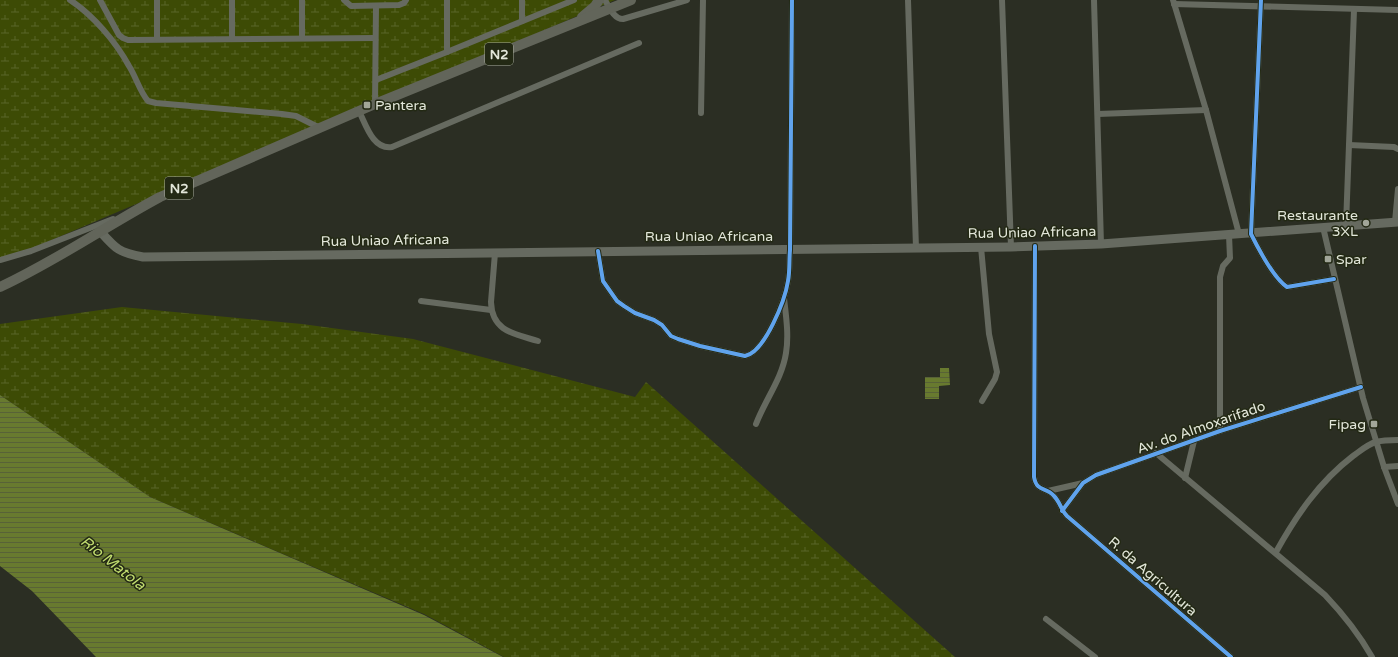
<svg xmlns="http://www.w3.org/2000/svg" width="1398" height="657" font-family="'Varela Round',sans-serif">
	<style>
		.wetland { fill: url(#wetland-marsh) }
		.water { fill: url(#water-rules) }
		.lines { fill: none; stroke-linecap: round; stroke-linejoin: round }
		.street { stroke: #666a60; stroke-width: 6 }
		.secondary { stroke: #666a60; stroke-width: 9 }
		.primary { stroke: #62655a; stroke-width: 10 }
		.cycleway-casing { stroke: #232914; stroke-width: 6 }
		.cycleway { stroke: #60a3ed; stroke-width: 4 }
		.poi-dot { fill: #a2a699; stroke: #232914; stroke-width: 1.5 }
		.labels { text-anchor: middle; stroke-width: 3; stroke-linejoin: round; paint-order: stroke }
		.shield { fill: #232914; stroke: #a9ad9e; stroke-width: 1 }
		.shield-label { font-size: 13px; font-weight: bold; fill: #e2e6d9 }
		.poi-label { font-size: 14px; fill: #e2e6d9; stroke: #232914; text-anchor: start }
		.street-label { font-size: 14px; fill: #e2e6d9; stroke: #232914 }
		.water-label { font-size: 15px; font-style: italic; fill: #c1dc6f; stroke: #232914 }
	</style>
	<defs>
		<pattern id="wetland-marsh" width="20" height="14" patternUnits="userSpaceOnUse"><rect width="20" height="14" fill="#3d4b05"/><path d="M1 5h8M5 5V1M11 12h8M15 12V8" fill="none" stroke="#596529"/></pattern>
		<pattern id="water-rules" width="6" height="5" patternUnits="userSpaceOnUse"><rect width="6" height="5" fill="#687a2f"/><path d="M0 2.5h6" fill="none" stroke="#586237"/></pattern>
	</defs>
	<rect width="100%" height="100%" fill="#2b2e23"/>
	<g class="wetland">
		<polygon points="0,0 615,0 0,262"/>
		<polygon points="122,307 302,324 413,339 635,397 646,382 955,657 504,657 424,614 150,497 0,395 0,324"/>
	</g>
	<g class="water">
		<polygon points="940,368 949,368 950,385 939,386 939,399 925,399 925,377 940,377"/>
		<polygon points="0,395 150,497 424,615 503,657 96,657 32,591 0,566"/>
	</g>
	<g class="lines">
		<g class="street">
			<path d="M70,0C93,15 116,42 129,66C136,77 140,92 148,101L156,103L282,114L296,116L320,128"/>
			<polyline points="100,0 119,35 123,38 128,40 375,38"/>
			<polyline points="157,0 157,39"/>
			<polyline points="302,0 302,38"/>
			<polyline points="344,0 351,6 399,5 404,3 406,0"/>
			<polyline points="522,0 522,21"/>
			<path d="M605,0C609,7 614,19 623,19L687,0"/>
			<polyline points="908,0 916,248"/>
			<polyline points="1002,0 1011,247"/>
			<polyline points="1094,0 1101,244"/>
			<polyline points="1173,0 1206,110 1239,234"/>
			<path d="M1261,0L1251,234C1258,248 1273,278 1287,287L1334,279"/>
			<polyline points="1174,4 1398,10"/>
			<polyline points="232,38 232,0"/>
			<polyline points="447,52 447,0"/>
			<polyline points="376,80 447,52 574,0"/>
			<polyline points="375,104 376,6"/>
			<path d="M359,111C366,125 373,150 392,147L639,43"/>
			<polyline points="701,113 703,0"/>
			<polyline points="1098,114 1206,110"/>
			<polyline points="1349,145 1394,147 1398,149"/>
			<polyline points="1395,222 1398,189"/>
			<polyline points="1346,225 1354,10"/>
			<polyline points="1323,227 1363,398 1384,467 1398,504"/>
			<path d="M1035,246L1034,477C1037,493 1046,486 1054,496C1060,502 1061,510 1067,516L1231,657"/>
			<polyline points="981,247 989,334 997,372 995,379 982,401"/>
			<path d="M598,251L603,281L617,301L624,306L635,313L654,320L662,325L671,336L678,339L700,346L745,356C765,352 785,300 788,281C790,271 789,260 790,250L792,0"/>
			<path d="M495,253L491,302C492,332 515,334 538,341"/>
			<polyline points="0,260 31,251 113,219"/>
			<polyline points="421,301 491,310"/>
			<path d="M756,424C765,400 782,379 786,353C789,335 786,316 784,298"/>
			<polyline points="1220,431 1220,277 1223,266 1230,258 1229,235"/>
			<path d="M1156,453L1325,595C1343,614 1359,634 1372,657"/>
			<polyline points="1384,467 1398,466"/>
			<polyline points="1185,478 1194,441"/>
			<polyline points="1048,491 1083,483"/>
			<polyline points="1062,511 1083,483 1096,475 1220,431 1361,387"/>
			<path d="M1276,552C1296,516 1319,482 1353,456C1360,451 1368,444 1376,442C1383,440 1391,440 1398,440"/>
			<polyline points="1046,619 1095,657"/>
		</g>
		<path class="secondary" d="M100,231C116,249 118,252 143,257L1011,247L1101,244L1398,222"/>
		<g class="primary">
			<polyline points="582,17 595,6 599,0"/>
			<path d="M0,287C56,261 106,226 160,197L375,104L631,0"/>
		</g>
		<defs>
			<g id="cycleway">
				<path d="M1261,0L1251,234C1258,248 1273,278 1287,287L1334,279"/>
				<path d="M1035,246L1034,477C1037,493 1046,486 1054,496C1060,502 1061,510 1067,516L1231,657"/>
				<path d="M598,251L603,281L617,301L624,306L635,313L654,320L662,325L671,336L678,339L700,346L745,356C765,352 785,300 788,281C790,271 789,260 790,250L792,0"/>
				<polyline points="1062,511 1083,483 1096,475 1220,431 1361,387"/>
			</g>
		</defs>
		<use href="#cycleway" class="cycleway-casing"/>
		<use href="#cycleway" class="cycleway"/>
	</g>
	<g class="poi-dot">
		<rect x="363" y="101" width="8" height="8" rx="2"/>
		<circle cx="1366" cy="223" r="4"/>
		<rect x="1324" y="255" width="8" height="8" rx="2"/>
		<rect x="1370" y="420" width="8" height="8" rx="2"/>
	</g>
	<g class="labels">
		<g class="shield">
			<rect x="485" y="43" width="28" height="22" rx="3"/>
			<rect x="165" y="177" width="28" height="22" rx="3"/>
		</g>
		<g class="shield-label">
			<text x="499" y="59">N2</text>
			<text x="179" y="193">N2</text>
		</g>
		<g class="poi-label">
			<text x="375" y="110">Pantera</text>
			<text x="1358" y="220" text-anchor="end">Restaurante<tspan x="1358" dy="16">3XL</tspan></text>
			<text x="1336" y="264">Spar</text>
			<text x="1366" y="429" text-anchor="end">Fipag</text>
		</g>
		<g class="street-label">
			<text transform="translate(1032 232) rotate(-1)" y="5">Rua Uniao Africana</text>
			<text x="709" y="241">Rua Uniao Africana</text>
			<text transform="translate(385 240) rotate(-1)" y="5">Rua Uniao Africana</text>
			<text transform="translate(1201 427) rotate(-19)" y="5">Av. do Almoxarifado</text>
			<text transform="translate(1153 576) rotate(41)" y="5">R. da Agricultura</text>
		</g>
		<g class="water-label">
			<text transform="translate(113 563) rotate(38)" y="5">Rio Matola</text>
		</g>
	</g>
</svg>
